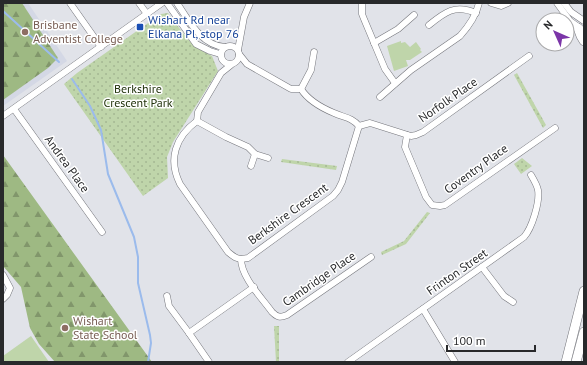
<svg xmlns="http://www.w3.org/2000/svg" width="587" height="365" font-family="'PT Sans',sans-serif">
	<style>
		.built { fill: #d4d8e5 }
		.grass { fill: url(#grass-dots) }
		.forest { fill: url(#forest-firs) }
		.garden { fill: #bfd5aa }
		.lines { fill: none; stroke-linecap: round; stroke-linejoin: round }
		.stream { stroke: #9bbbec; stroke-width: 2 }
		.minor-casing { stroke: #75767c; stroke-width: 7 }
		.highway-casing { stroke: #75767c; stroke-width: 10 }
		.minor { stroke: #fff; stroke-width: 6 }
		.highway { stroke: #fff; stroke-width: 9 }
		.transit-dot { fill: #1a4fb4; stroke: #fff; stroke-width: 1.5 }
		.education-dot { fill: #8d6e63; stroke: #fff; stroke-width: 1.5 }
		.labels { text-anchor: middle; stroke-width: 3; stroke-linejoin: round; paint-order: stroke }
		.transit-label { font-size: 12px; fill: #164399; stroke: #fff; text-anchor: start }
		.education-label { font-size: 12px; fill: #785e54; stroke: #fff; text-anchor: start }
		.park-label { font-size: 12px; fill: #22330c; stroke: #fff }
		.street-label { font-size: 12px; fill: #28292b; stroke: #fff }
	</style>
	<defs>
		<pattern id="grass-dots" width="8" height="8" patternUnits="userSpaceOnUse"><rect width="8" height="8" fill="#bfd5aa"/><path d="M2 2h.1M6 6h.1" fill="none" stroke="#a4b792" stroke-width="1.8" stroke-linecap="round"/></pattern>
		<pattern id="forest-firs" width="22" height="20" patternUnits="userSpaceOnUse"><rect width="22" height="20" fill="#9eb983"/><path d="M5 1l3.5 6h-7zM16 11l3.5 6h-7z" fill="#81966b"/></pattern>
	</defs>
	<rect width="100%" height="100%" fill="#e1e3e9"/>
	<polygon class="built" points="3,3 28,3 67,61 3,106"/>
	<g class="grass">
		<polygon points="168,13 186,37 195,47 212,56 218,71 173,142 167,157 168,178 143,196 64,84 77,73 161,14"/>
		<polygon points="517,73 546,125 543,128 514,75"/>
		<polygon points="522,158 532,166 521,174 514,164"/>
		<polygon points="282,159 337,166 336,170 281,162"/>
		<polygon points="427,212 430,213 406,244 382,255 381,252 404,241"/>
		<polygon points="274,326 279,326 279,362 276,362"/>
	</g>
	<g class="forest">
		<polygon points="3,3 22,3 58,58 48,68 3,100"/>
		<polygon points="3,155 152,362 55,362 39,344 30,328 21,287 3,266"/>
	</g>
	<g class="garden">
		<polygon points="401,41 401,43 405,42 410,47 416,42 421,49 420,50 422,52 410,60 406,60 408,66 394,71 387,46"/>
		<polygon points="31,336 49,362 3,362 3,356"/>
	</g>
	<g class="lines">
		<g class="stream">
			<polyline points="3,11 59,62"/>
			<polyline points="72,79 90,106 101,130 108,174 134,237 138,257 138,283 150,335 151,343 148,362"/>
		</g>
		<defs>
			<g id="minor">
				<polyline points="70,3 101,47"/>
				<polyline points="139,3 147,14"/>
				<polyline points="167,3 196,44 210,51 220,54"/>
				<path d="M177,3C188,20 202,46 225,47"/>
				<polyline points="362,3 362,14 364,19 385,69 395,83"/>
				<polyline points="491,3 501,6 508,3"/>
				<polyline points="557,3 570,21 584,31"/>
				<polyline points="564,3 571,12 584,21"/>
				<path d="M429,25C445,12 455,4 476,13"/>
				<polyline points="374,43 398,29 414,15"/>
				<circle cx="230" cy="55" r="9"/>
				<polyline points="238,50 244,17 250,3"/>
				<path d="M239,54L247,64L291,89H301C308,100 322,108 334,113C345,118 351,117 359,126L370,123L411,136L416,135L423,132L529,56"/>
				<path d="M231,65L221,73L198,112L197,121C175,137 168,160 180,184L228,252C235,258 238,260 248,258L333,196L338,190L342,182L359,126"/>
				<polyline points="301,89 311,70 314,52"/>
				<path d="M380,97L411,70L460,36C469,26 476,16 479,3"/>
				<polyline points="14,109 102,232"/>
				<polyline points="3,116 162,3"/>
				<polyline points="197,121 226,137 248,147 255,154"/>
				<polyline points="407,135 405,147 426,197 432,205 440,206 445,205 555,128"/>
				<polyline points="251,166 255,154 268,158"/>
				<path d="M241,259C241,277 262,298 272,312C277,317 280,318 287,315L371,257"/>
				<polyline points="482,267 504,296 513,302"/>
				<polyline points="3,275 10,288 7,295 3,299"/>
				<polyline points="167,296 169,306 189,333"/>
				<polyline points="423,309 455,362"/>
				<polyline points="209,362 189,333 254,287"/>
				<path d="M348,362L524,237C532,228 540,202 538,190C537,185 534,180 531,175"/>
			</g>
			<g id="highway">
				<polyline points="578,28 581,36 584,41"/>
				<polyline points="566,362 584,291"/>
				<polyline points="576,362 584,332"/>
			</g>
		</defs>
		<use href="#minor" class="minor-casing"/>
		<use href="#highway" class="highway-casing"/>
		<use href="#minor" class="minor"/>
		<use href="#highway" class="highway"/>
	</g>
	<rect class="transit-dot" x="136" y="23" width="8" height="8" rx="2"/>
	<g class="education-dot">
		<circle cx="25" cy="32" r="4"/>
		<circle cx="65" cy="328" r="4"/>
	</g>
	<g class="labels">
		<g class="transit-label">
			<text x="148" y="24">Wishart Rd near<tspan x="148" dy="14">Elkana Pl, stop 76</tspan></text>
		</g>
		<g class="education-label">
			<text x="33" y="29">Brisbane<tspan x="33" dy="14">Adventist College</tspan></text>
			<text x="73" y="325">Wishart<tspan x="73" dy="14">State School</tspan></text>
		</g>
		<g class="park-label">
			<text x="138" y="93">Berkshire<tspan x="138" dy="14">Crescent Park</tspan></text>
		</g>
		<g class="street-label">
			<text transform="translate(448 100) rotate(-35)" y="4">Norfolk Place</text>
			<text transform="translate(67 164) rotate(54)" y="4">Andrea Place</text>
			<text transform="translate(476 169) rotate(-36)" y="4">Coventry Place</text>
			<text transform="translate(288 214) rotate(-36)" y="4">Berkshire Crescent</text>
			<text transform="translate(457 272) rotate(-35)" y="4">Frinton Street</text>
			<text transform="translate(319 279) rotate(-35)" y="4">Cambridge Place</text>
		</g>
	</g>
	<rect width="587" height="365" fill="none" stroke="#28292b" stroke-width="8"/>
	<g transform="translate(555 32) rotate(315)"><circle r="19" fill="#ffffff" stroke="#a9a9aa"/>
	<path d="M0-3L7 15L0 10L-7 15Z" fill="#7b35a8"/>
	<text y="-6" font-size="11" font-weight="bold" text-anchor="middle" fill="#28292b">N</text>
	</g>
	<path d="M447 345v6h88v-6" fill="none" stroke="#28292b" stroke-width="2"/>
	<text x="453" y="345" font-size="12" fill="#28292b" stroke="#ffffff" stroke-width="3" paint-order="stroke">100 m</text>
</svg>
